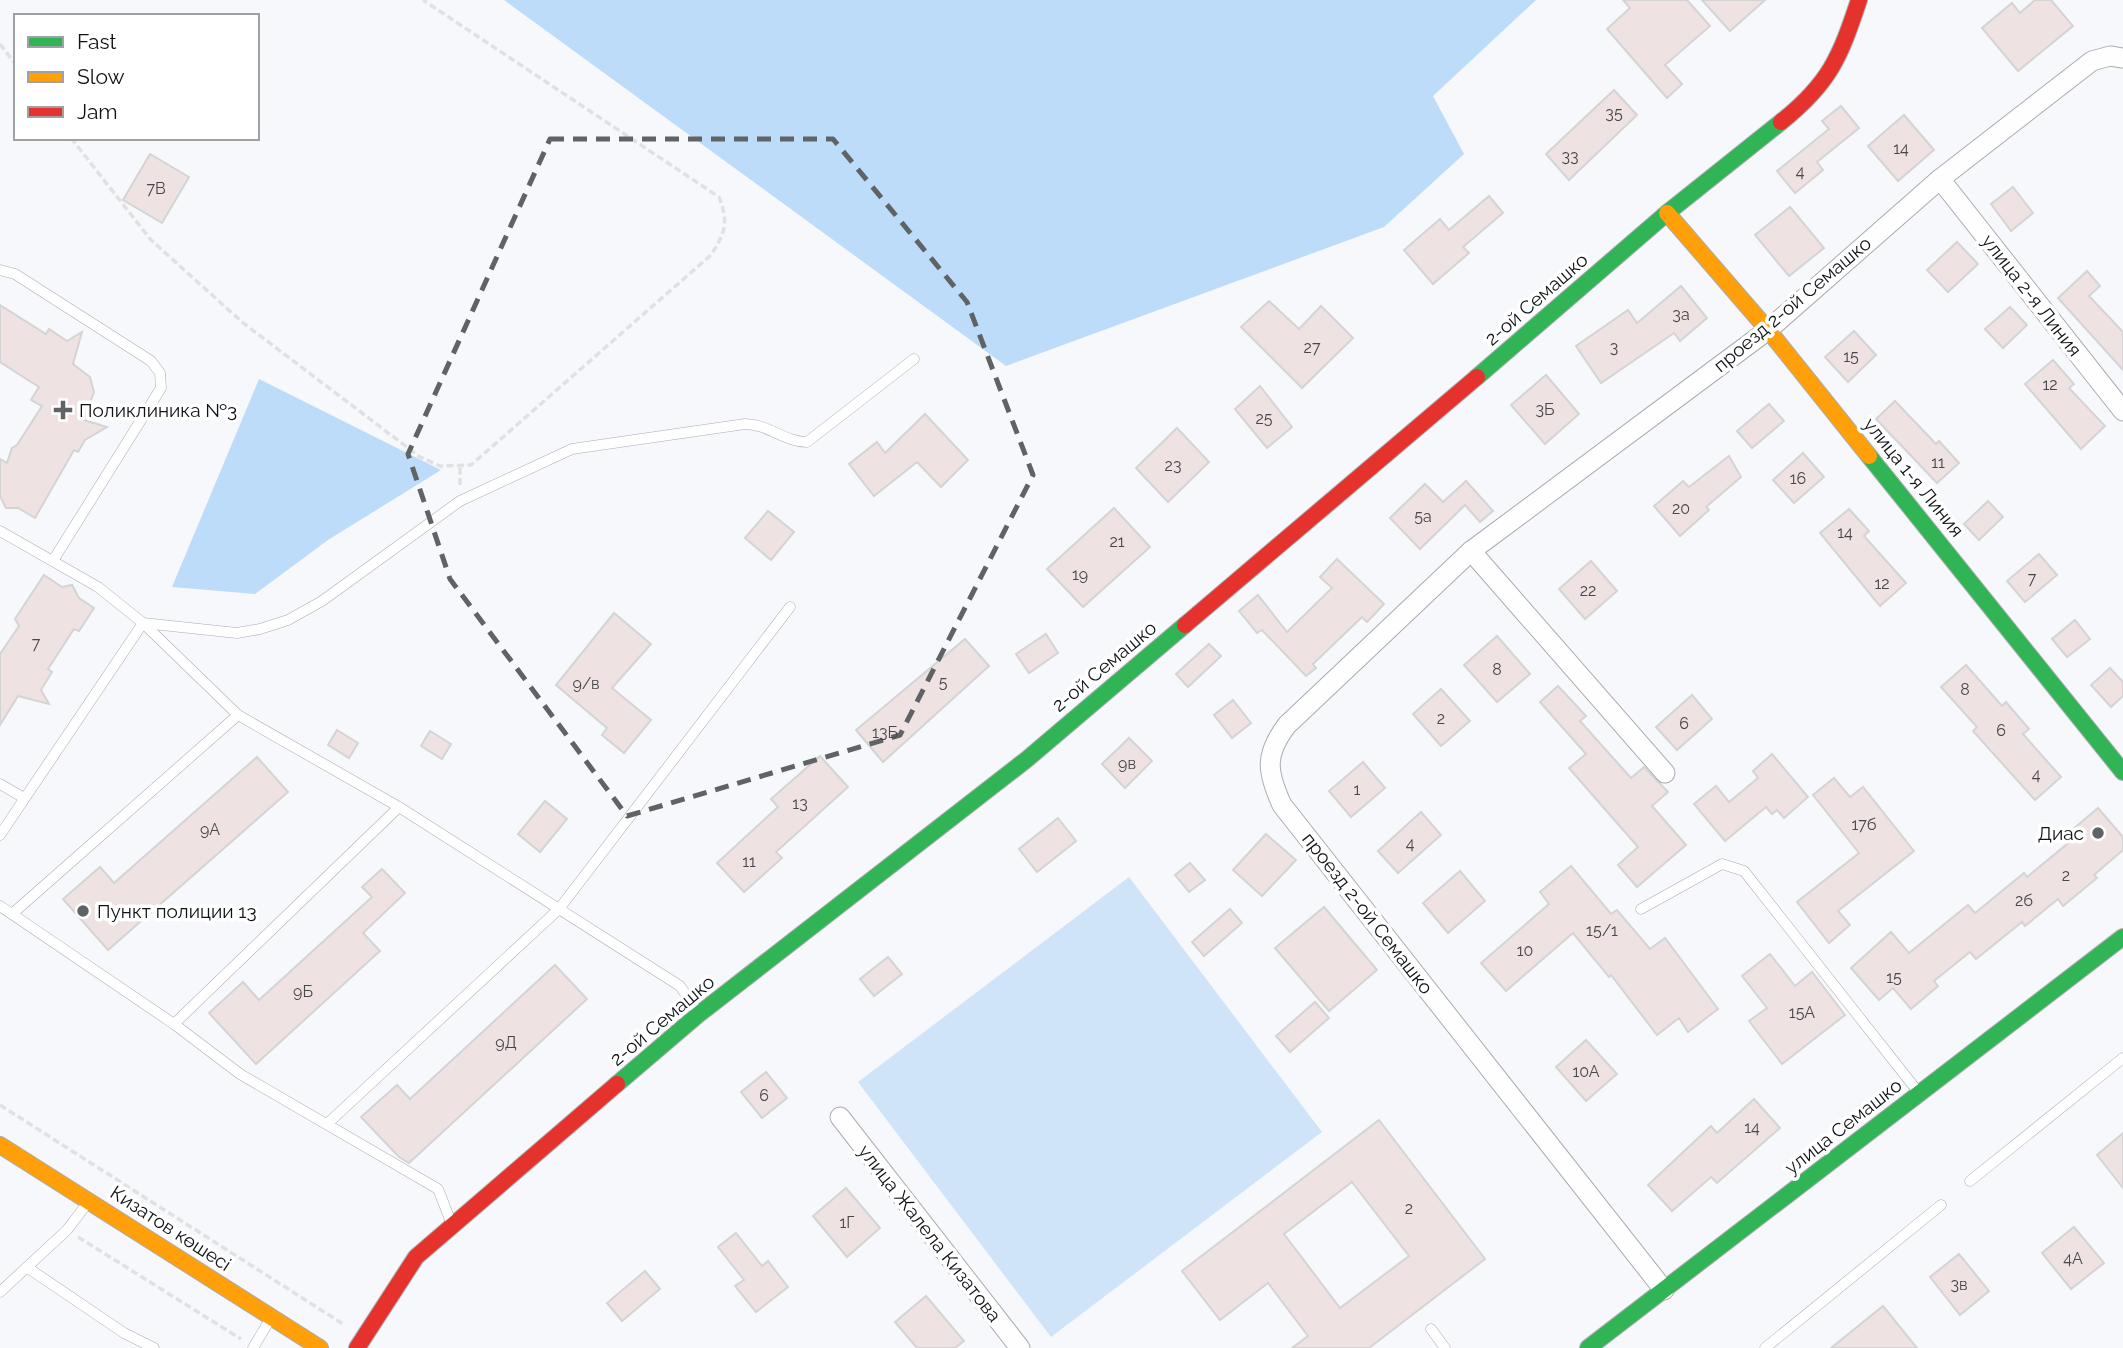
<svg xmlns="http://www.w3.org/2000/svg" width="2123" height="1348" font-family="Raleway,sans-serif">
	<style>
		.green { fill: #cfe4f8 }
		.forest { fill: #bddcfa }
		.building { fill: #eee3e2; stroke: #d5d4d4; stroke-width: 2; fill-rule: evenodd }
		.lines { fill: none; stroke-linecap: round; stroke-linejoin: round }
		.lane-casing { stroke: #aaacaf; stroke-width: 11 }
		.street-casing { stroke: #aaacaf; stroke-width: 21 }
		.fast-casing { stroke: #aaacaf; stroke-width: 18 }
		.slow-casing { stroke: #aaacaf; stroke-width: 18 }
		.jam-casing { stroke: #aaacaf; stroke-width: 18 }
		.path { stroke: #e0e1e2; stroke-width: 3.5; stroke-dasharray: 7 3.5; stroke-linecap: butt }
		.lane { stroke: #fefefe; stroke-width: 10 }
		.street { stroke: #fefefe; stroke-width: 19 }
		.fast { stroke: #30b455; stroke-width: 16 }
		.slow { stroke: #ff9f0a; stroke-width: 16 }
		.jam { stroke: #e5322d; stroke-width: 16 }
		.marked { fill: none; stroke: #606366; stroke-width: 5; stroke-dasharray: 14 9; stroke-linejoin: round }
		.poi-dot { fill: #606366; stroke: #fff; stroke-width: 2.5 }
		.labels { text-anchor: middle; stroke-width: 7; stroke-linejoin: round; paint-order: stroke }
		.number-label { font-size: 16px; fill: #484749 }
		.street-label { font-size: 19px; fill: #101316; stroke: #fff }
		.poi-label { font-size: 19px; fill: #101316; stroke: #fff; text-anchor: start }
	</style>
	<rect width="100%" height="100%" fill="#f6f8fb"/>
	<polygon class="green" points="1129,877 1322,1132 1051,1337 858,1082"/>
	<g class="forest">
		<polygon points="504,0 1536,0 1433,96 1464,154 1384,227 1006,366"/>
		<polygon points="259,379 441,470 328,540 255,594 172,587"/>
	</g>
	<g class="building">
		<polygon points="1623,0 1687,0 1710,26 1665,65 1682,84 1667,98 1607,29 1630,8"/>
		<polygon points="1702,0 1765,0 1730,31"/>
		<polygon points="2035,0 2051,0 2073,26 2018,71 1982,28 2012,3 2020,13"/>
		<polygon points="1614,90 1637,115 1569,180 1546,154"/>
		<polygon points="1841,106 1859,128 1817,162 1823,170 1795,193 1777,171 1829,129 1822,121"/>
		<polygon points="1904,115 1934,150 1898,181 1868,146"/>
		<polygon points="150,154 189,177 162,223 123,200"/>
		<polygon points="2013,187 2033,213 2011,231 1991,204"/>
		<polygon points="1489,196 1503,213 1463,247 1469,253 1433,284 1404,250 1440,219 1449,230"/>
		<polygon points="1790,207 1824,248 1789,276 1755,235"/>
		<polygon points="1957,242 1978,264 1948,292 1927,270"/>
		<polygon points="2087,271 2100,286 2089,296 2123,332 2123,370 2058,298"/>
		<polygon points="1681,286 1707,318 1680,341 1674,333 1601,383 1576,346 1628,310 1637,323"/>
		<polygon points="1269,301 1299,329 1321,306 1353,338 1302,388 1241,327"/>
		<polygon points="0,305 46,334 49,329 67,341 82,332 73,364 90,377 94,392 84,420 107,427 85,440 78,452 74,450 35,518 18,508 6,508 0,496 0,459 7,463 12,448 17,445 42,406 31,400 39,387 0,362"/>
		<polygon points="2010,307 2027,325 2003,348 1985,329"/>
		<polygon points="1854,331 1876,355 1848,382 1825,357"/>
		<polygon points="2053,360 2074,384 2069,388 2105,426 2081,449 2025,384"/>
		<polygon points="1546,375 1579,414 1545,444 1511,405"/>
		<polygon points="1260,386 1292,427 1267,448 1235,409"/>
		<polygon points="1895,401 1936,444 1939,441 1959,463 1937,483 1876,419"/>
		<polygon points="1769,404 1784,421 1752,448 1737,431"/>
		<polygon points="925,414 968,460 941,487 917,462 874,496 849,464 877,442 885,453"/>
		<polygon points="1177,428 1209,462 1168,502 1136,468"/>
		<polygon points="1803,453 1824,477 1794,503 1773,480"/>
		<polygon points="1729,456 1741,477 1706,507 1709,510 1680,536 1654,506 1683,481 1689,487"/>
		<polygon points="1466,481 1493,511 1480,522 1465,505 1420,549 1390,518 1425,484 1443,502"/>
		<polygon points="1988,501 2003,517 1979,540 1964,524"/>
		<polygon points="1114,508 1150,547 1083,607 1047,569"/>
		<polygon points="1849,509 1869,531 1864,536 1906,583 1880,606 1820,533"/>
		<polygon points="768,511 794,532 771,560 745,538"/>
		<polygon points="2039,554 2057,575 2025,602 2007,581"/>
		<polygon points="1337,559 1384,604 1367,622 1362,617 1313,664 1316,668 1306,676 1262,630 1257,633 1239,611 1258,595 1287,632 1332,588 1320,577"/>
		<polygon points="1591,561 1617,591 1585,619 1559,589"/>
		<polygon points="44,575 62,587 72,585 79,598 94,608 79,631 74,629 48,669 52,672 41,690 49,704 18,696 0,725 0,654 19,626 15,619"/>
		<polygon points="614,613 651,644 612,688 651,720 624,753 602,735 607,728 556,685"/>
		<polygon points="2075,620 2090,639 2067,657 2052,639"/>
		<polygon points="1046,634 1058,653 1029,673 1016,654"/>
		<polygon points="1497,636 1530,674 1497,702 1464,665"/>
		<polygon points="965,639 989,666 883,762 856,730"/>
		<polygon points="1209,644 1221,656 1188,687 1176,674"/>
		<polygon points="1966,665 2002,706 2006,702 2029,729 2023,734 2061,777 2035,800 1973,731 1977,727 1941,687"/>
		<polygon points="2110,668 2123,682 2123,696 2111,707 2091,685"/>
		<polygon points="1558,686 1586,716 1580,721 1631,778 1644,767 1668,792 1652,806 1686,845 1637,887 1618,865 1638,847 1569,768 1586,754 1540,702"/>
		<polygon points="1441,689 1470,721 1441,746 1413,714"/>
		<polygon points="1692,695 1712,719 1677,750 1656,727"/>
		<polygon points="1233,700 1251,723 1232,738 1214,715"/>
		<polygon points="337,730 358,743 349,758 328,745"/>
		<polygon points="430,731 451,744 442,759 421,746"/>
		<polygon points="1129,738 1152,761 1125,788 1102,764"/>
		<polygon points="1772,754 1808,797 1784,818 1777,810 1772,814 1766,807 1725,841 1694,804 1716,786 1729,802 1758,778 1753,771"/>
		<polygon points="820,756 848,787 776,852 782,858 744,892 717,863 778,807 771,799"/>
		<polygon points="257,757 288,792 108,950 63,899 100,867 114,883"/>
		<polygon points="1363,762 1385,788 1351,817 1329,791"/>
		<polygon points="1834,778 1850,797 1863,787 1914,851 1838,911 1850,925 1829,943 1797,902 1859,853 1813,795"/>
		<polygon points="545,801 567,819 540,852 518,834"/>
		<polygon points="2098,808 2123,837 2123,850 2094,875 2097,878 2063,906 2058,899 2025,926 2022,922 1976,959 1970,952 1934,981 1938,986 1911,1009 1893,988 1879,1000 1851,968 1891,932 1909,953 1968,905 1975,913 2024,873 2027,877 2078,835 2073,829"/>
		<polygon points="1421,812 1441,835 1398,873 1378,851"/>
		<polygon points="1058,818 1076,841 1037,872 1019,849"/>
		<polygon points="1266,834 1296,860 1262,896 1233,870"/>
		<polygon points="1190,863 1205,880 1189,892 1175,875"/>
		<polygon points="1571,866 1611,914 1617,910 1650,949 1665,938 1718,1009 1688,1032 1679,1018 1657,1035 1611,975 1609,977 1573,933 1506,991 1481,963 1549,904 1540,892"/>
		<polygon points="382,869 405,893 363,933 380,951 256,1064 209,1013 243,982 259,1000 372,897 362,887"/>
		<polygon points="1460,871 1485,901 1448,933 1423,903"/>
		<polygon points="1324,907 1377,970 1329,1011 1275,948"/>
		<polygon points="1230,909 1242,923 1204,956 1192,942"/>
		<polygon points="1770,954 1795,986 1812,972 1845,1015 1782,1064 1749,1021 1767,1008 1742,976"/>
		<polygon points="888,957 902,974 874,996 860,979"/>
		<polygon points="555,965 587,999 409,1163 399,1157 361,1117 397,1085 410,1099"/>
		<polygon points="1315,1002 1329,1018 1290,1052 1276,1036"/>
		<polygon points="1586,1040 1617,1074 1586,1101 1556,1067"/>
		<polygon points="766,1072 787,1098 762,1118 741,1092"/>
		<polygon points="1754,1099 1780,1128 1717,1183 1711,1177 1672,1211 1648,1185 1711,1126 1717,1133"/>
		<path d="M1379,1120L1485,1259L1369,1348H1292L1308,1336L1268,1283L1220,1320L1182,1271ZM1352,1182L1409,1256L1340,1308L1284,1234Z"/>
		<polygon points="2123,1133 2123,1188 2097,1155"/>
		<polygon points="846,1188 880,1228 847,1257 813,1216"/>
		<polygon points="2074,1227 2104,1263 2071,1289 2042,1253"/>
		<polygon points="736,1233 762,1266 768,1261 788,1287 756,1312 735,1286 744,1280 718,1247"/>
		<polygon points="1959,1254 1989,1291 1960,1315 1930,1277"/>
		<polygon points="645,1271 660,1289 622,1321 607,1303"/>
		<polygon points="926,1296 964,1341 955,1348 917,1348 895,1322"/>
		<polygon points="1883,1306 1917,1348 1831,1348"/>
	</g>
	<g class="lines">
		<defs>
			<g id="lane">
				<polyline points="0,270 15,274 151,361 160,373 161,388 54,559"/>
				<polyline points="0,531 98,587 143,623 0,835"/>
				<path d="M143,623L237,633L260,629L288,620L322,601L460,501L572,449L745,424C768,424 785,442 807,442L914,359"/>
				<polyline points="143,623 238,715 399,807 680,986 699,1014"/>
				<polyline points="0,784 24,798"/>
				<polyline points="0,906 174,1024 240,1074 438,1189 451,1222"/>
				<polyline points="1641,909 1722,864 1744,871 1919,1093"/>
				<polyline points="12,914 238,715"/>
				<polyline points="174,1024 399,807"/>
				<polyline points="327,1124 559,909 790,607"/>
				<polyline points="1970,1181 2123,1058"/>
				<polyline points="28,1268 124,1333 154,1348"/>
				<polyline points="0,1292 67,1230 89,1201"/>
				<polyline points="1431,1329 1445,1348"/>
				<polyline points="253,1348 271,1318"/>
				<polyline points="1765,1348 1941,1205"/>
			</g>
			<g id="street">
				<polyline points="1940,179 2123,411"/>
				<polyline points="1471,551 1665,773"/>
				<polyline points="840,1117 1020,1348"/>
				<path d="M1664,1290L1282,805C1267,772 1264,755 1287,725L1471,551L1768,330L1940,179L2092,61L2110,56L2123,58"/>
			</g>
			<g id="fast">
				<polyline points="1477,377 1667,213 1781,122"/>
				<polyline points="1869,456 2123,772"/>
				<polyline points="617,1084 699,1014 1026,760 1185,625"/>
				<polyline points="1588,1348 2123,937"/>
			</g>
			<g id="slow">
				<polyline points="1667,213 1768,330 1869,456"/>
				<polyline points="0,1145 320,1348"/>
			</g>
			<g id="jam">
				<path d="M1781,122C1830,83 1840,57 1859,0"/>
				<polyline points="1185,625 1477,377"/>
				<polyline points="357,1348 416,1257 617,1084"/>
			</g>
		</defs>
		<use href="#lane" class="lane-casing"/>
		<use href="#street" class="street-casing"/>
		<use href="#fast" class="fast-casing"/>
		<use href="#slow" class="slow-casing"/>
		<use href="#jam" class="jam-casing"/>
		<g class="path">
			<polyline points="0,44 16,65"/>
			<path d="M71,138L151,240L242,322L420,457L440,466L471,465L711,255C725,233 729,222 719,197L423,0"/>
			<polyline points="460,485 460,466"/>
			<polyline points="0,1105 343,1324"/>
			<polyline points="78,1237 241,1339"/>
		</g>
		<use href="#lane" class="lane"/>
		<use href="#street" class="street"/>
		<use href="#fast" class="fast"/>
		<use href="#slow" class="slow"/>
		<use href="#jam" class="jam"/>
	</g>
	<path class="marked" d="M550,139H833L967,302L1033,475L900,735L627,816L450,579L408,454Z"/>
	<g class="poi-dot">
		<path d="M59.5 399.5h7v7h7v7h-7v7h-7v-7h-7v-7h7z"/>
		<circle cx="2098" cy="833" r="7"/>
		<circle cx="83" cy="911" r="7"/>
	</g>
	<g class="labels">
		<g class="number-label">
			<text x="1614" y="119">35</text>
			<text x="1901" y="154">14</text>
			<text x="1570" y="162">33</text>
			<text x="1800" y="177">4</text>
			<text x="156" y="194">7В</text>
			<text x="1681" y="320">3а</text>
			<text x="1312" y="353">27</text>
			<text x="1614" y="353">3</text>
			<text x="1851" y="362">15</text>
			<text x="2050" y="390">12</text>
			<text x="1545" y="415">3Б</text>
			<text x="1264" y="424">25</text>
			<text x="1938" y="468">11</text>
			<text x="1173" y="471">23</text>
			<text x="1798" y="484">16</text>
			<text x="1681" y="514">20</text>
			<text x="1423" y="522">5а</text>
			<text x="1845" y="538">14</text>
			<text x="1117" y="547">21</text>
			<text x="1080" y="580">19</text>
			<text x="2032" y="584">7</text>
			<text x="1882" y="589">12</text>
			<text x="1588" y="596">22</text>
			<text x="36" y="649">7</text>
			<text x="1497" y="675">8</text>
			<text x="943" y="688">5</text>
			<text x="586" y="689">9/в</text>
			<text x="1965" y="695">8</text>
			<text x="1441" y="724">2</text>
			<text x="1684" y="729">6</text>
			<text x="2001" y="736">6</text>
			<text x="885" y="738">13Б</text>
			<text x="1127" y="769">9в</text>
			<text x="2036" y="780">4</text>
			<text x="1357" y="795">1</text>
			<text x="800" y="809">13</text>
			<text x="1864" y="830">17б</text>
			<text x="210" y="835">9А</text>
			<text x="1410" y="849">4</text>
			<text x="749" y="867">11</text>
			<text x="2066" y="881">2</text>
			<text x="2024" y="906">2б</text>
			<text x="1602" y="936">15/1</text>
			<text x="1525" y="956">10</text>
			<text x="1894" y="983">15</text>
			<text x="303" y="997">9Б</text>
			<text x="1802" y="1018">15А</text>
			<text x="506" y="1048">9Д</text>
			<text x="1586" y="1077">10А</text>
			<text x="764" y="1101">6</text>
			<text x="1752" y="1133">14</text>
			<text x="1409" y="1214">2</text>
			<text x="847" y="1228">1Г</text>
			<text x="2073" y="1264">4А</text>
			<text x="1959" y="1290">3в</text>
		</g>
		<g class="street-label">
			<text transform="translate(2032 295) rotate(52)" y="7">улица 2-я Линия</text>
			<text transform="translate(1536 299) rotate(-41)" y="7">2-ой Семашко</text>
			<text transform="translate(1792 304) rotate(-40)" y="7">проезд 2-ой Семашко</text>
			<text transform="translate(1914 477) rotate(51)" y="7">улица 1-я Линия</text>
			<text transform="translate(1104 666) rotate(-40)" y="7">2-ой Семашко</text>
			<text transform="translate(1368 913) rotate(52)" y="7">проезд 2-ой Семашко</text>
			<text transform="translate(662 1020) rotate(-40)" y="7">2-ой Семашко</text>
			<text transform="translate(1843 1126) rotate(-38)" y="7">улица Семашко</text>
			<text transform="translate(171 1228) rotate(33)" y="7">Кизатов көшесі</text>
			<text transform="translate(930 1233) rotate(52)" y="7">улица Жалела Кизатова</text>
		</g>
		<g class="poi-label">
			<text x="79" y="417">Поликлиника №3</text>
			<text x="2084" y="840" text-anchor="end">Диас</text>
			<text x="97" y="918">Пункт полиции 13</text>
		</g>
	</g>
	<rect x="14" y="14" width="245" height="126" fill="#ffffff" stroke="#9fa1a2" stroke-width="2"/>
	<rect x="28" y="37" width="35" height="10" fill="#30b455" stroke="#9fa1a2" stroke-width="2"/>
	<text x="77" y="49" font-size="21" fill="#101316">Fast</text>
	<rect x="28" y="72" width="35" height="10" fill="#ff9f0a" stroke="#9fa1a2" stroke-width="2"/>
	<text x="77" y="84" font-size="21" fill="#101316">Slow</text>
	<rect x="28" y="107" width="35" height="10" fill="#e5322d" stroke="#9fa1a2" stroke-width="2"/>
	<text x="77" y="119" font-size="21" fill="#101316">Jam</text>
</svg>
